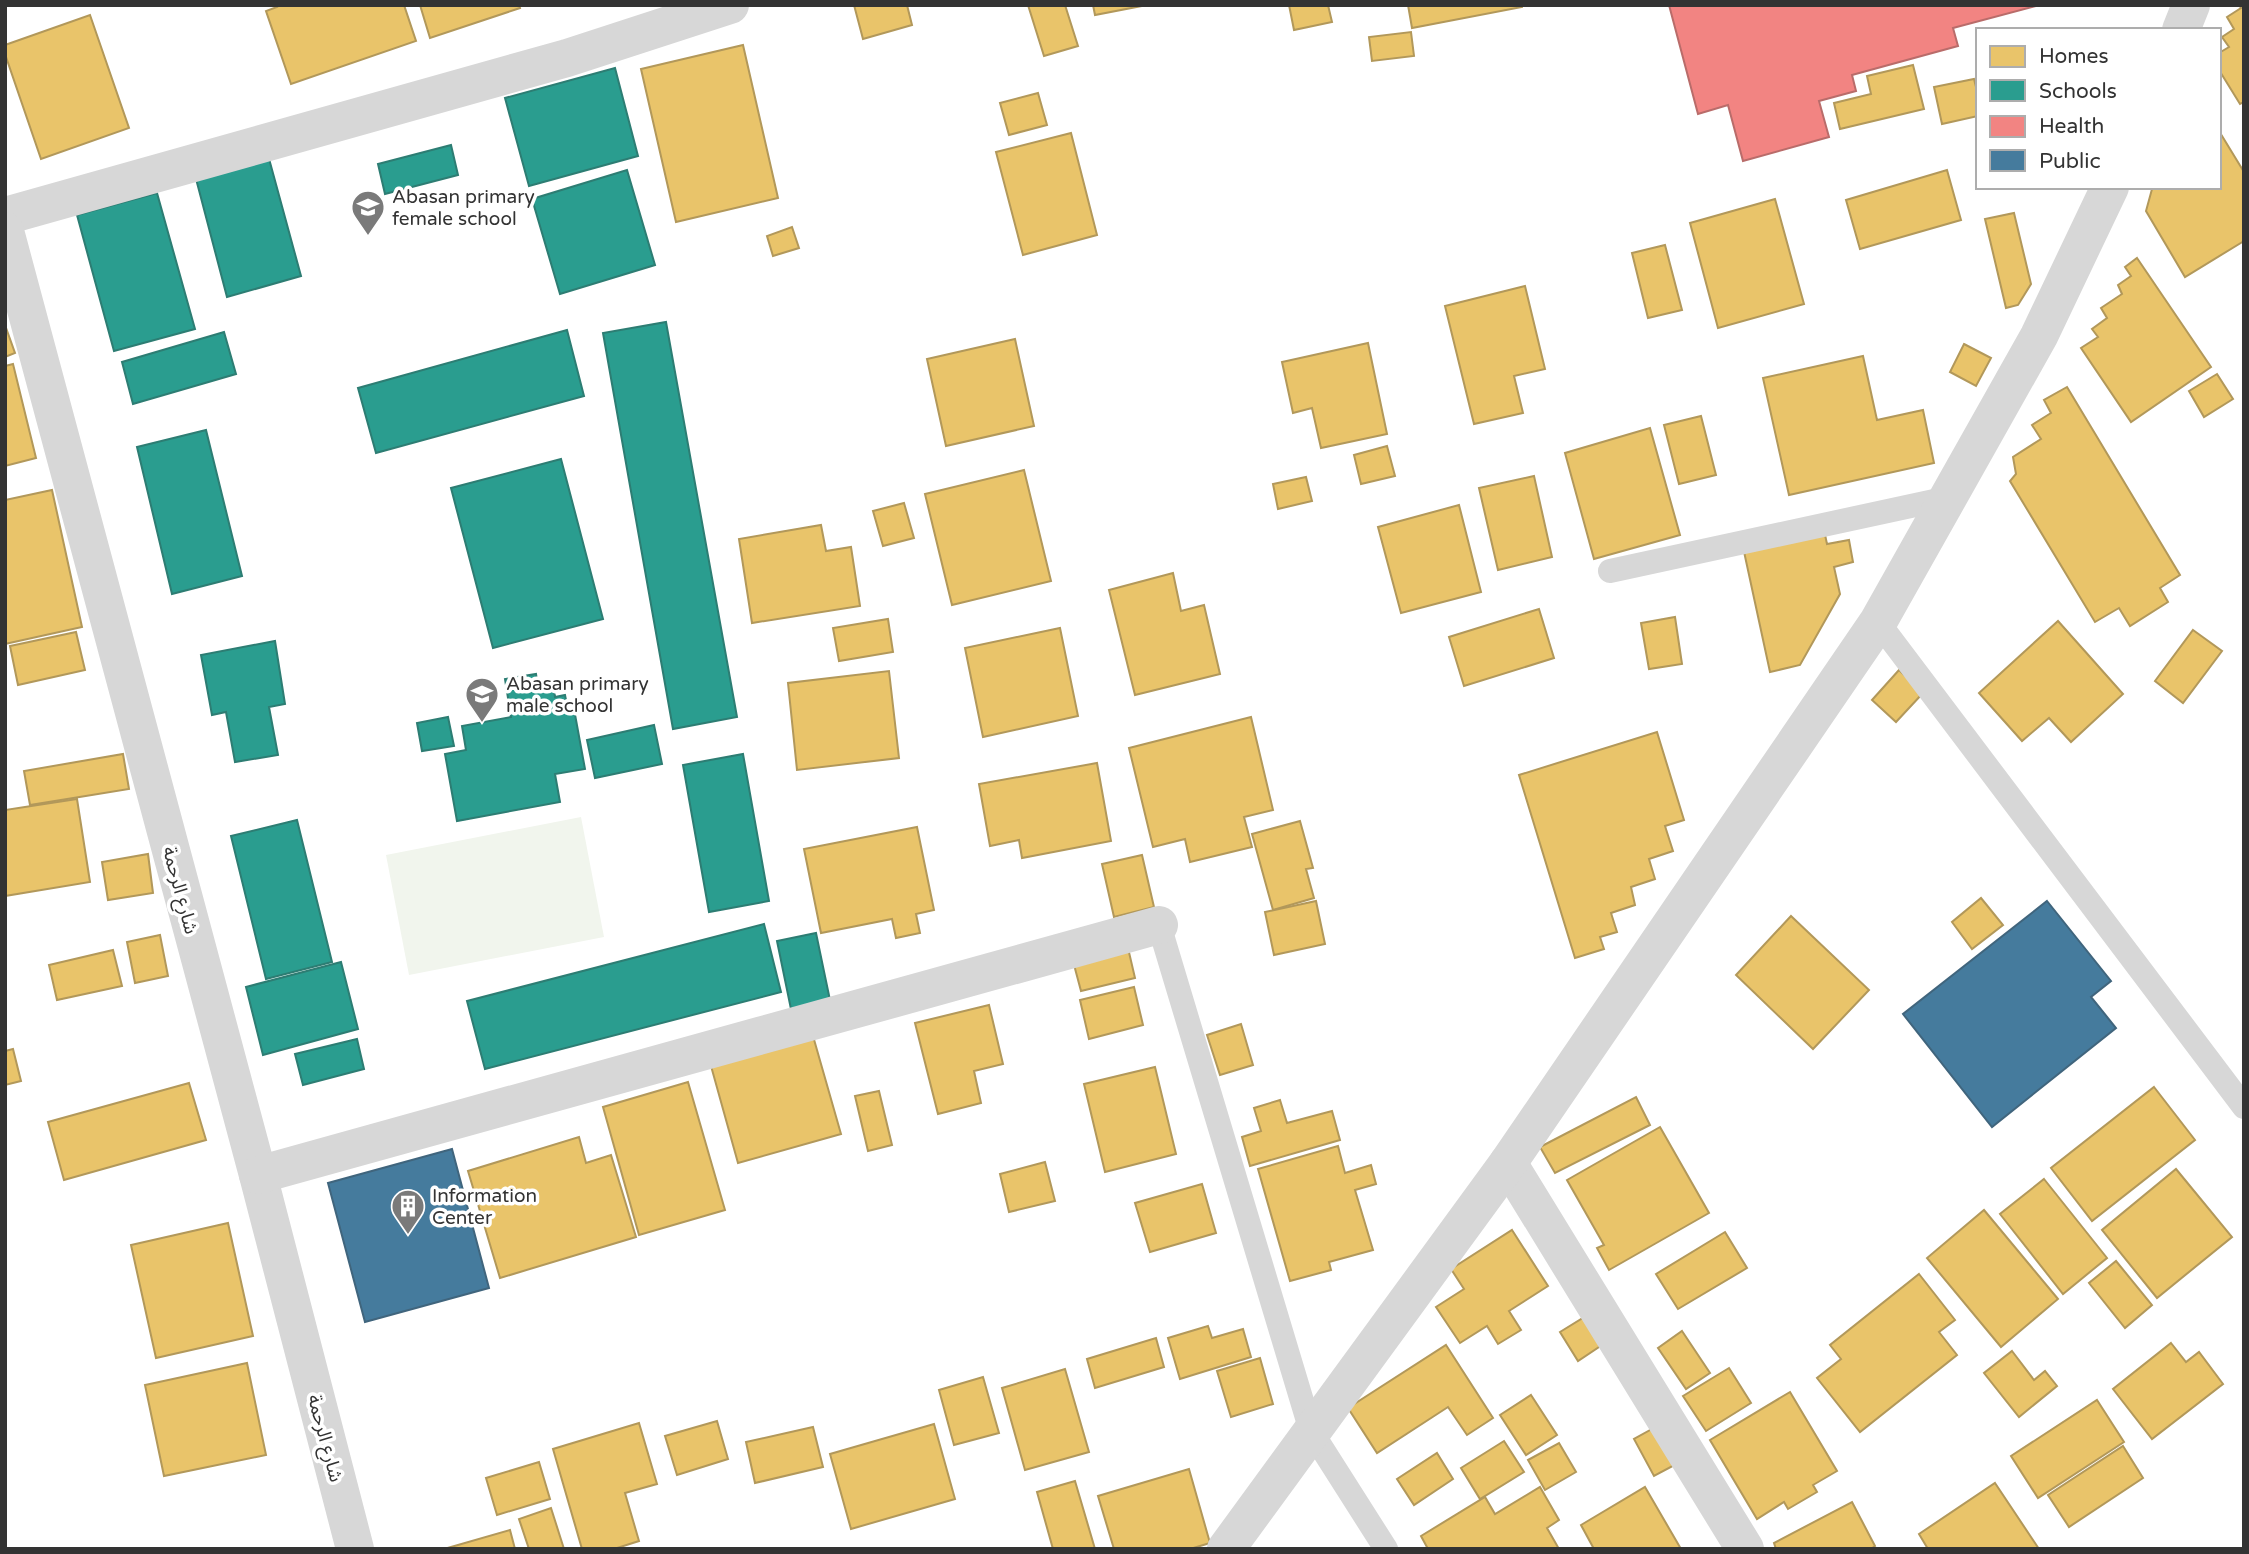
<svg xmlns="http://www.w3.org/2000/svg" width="2249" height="1554" font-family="'Varela Round','Noto Sans Arabic',sans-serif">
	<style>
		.green { fill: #f1f5ed }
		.homes { fill: #e9c46a; stroke: #b2985a; stroke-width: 2 }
		.schools { fill: #2a9d8f; stroke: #2d7d73; stroke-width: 2 }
		.health { fill: #f28482; stroke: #b96c6a; stroke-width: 2 }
		.public { fill: #457b9d; stroke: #40657d; stroke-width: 2 }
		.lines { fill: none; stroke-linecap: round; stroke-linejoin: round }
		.lane { stroke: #d7d7d7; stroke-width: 24 }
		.street { stroke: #d7d7d7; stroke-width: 38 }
		.labels { text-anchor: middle; stroke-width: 7; stroke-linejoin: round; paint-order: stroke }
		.poi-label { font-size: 19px; fill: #333; stroke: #fff; text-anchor: start }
		.street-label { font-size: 19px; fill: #333; stroke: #fff }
	</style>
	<rect width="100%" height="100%" fill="#fff"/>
	<polygon class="green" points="581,817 604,937 409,975 386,855"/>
	<g class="homes">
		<polygon points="276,5 404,5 416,41 291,84 266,11 277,7"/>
		<polygon points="420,5 519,5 520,8 430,38"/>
		<polygon points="854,5 907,5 912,25 863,39"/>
		<polygon points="1028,5 1065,5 1078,46 1044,56"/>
		<polygon points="1093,5 1147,5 1095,15"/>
		<polygon points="1289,5 1328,5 1332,22 1294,30"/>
		<polygon points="1408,5 1522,5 1522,7 1412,28"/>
		<polygon points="2239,5 2244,5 2244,102 2240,104 2219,70 2219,53 2229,47 2222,37 2234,29 2227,17 2241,8"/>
		<polygon points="90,15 129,128 41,159 5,54 5,45"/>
		<polygon points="1411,32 1414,56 1372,61 1369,37"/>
		<polygon points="743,45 778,198 676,222 641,69"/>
		<polygon points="1913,65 1924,109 1840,129 1834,103 1871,94 1867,76"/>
		<polygon points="1974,79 1978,95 1978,116 1942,124 1934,87"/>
		<polygon points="1038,93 1047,125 1009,135 1000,103"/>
		<polygon points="2219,131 2244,172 2244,241 2185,277 2146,211 2152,189 2155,187 2219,187"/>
		<polygon points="1071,133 1097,235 1023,255 996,152"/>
		<polygon points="1947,170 1961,220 1860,249 1846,200"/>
		<polygon points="1775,199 1804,304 1718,328 1690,223"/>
		<polygon points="2014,213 2031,284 2018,305 2006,308 1985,219"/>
		<polygon points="792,227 799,248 773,256 767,236"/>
		<polygon points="1665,245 1682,310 1648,318 1632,253"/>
		<polygon points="2137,258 2211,367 2131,422 2081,348 2098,337 2092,329 2107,318 2101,308 2122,294 2118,285 2131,276 2125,267"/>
		<polygon points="1525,286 1545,369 1514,376 1523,413 1474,424 1445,306"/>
		<polygon points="5,325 15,353 5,357"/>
		<polygon points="1015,339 1034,426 946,446 927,359"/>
		<polygon points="1368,343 1387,434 1321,448 1312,408 1293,413 1282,362"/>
		<polygon points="1964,344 1991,358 1976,386 1950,372"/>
		<polygon points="1863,356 1877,420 1923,410 1934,463 1789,495 1763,378"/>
		<polygon points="13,364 36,458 5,466 5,366"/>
		<polygon points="2217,374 2233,399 2204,417 2189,391"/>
		<polygon points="2067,387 2180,575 2160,588 2168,602 2130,626 2119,608 2095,622 2010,481 2016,474 2013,457 2041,439 2032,425 2051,413 2044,400"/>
		<polygon points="1701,416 1716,475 1679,484 1664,425"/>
		<polygon points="1650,428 1680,535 1594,559 1565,453"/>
		<polygon points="1387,446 1395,476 1361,484 1354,455"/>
		<polygon points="1024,470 1051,581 952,605 925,494"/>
		<polygon points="1534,476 1552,557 1498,570 1479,488"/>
		<polygon points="1306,477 1312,501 1278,509 1273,484"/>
		<polygon points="52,490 82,627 5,644 5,500"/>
		<polygon points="904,503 914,538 883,546 873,511"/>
		<polygon points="1459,505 1481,592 1401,613 1378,527"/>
		<polygon points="821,525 826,551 851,547 860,606 752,623 739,539"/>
		<polygon points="1824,530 1827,544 1849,540 1853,562 1834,567 1840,594 1800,665 1770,672 1743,547"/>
		<polygon points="1173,573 1181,611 1204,605 1220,674 1135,695 1109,590"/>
		<polygon points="1539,609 1554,658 1464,686 1449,637"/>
		<polygon points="1675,617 1682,664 1649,669 1641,623"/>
		<polygon points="888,619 893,652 839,661 833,628"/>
		<polygon points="2058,621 2123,694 2071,742 2049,718 2022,741 1979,693"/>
		<polygon points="1060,628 1078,716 983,737 965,648"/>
		<polygon points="2193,630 2222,651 2183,703 2155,681"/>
		<polygon points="76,632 85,670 18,685 10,646"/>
		<polygon points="1899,670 1923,693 1896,722 1872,700"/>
		<polygon points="889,671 899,758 797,770 788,683"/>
		<polygon points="1251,717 1273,810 1244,817 1252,847 1190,862 1185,839 1153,847 1129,748"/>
		<polygon points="1657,732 1684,820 1665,826 1673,851 1649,859 1655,879 1631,887 1635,905 1611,913 1617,932 1600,937 1604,949 1575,958 1519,775"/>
		<polygon points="123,754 129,789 30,805 24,771"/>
		<polygon points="1097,763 1111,841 1022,858 1019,840 990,846 979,784"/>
		<polygon points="77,799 90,882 5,896 5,810"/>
		<polygon points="1300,821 1313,868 1306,869 1314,898 1273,910 1252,834"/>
		<polygon points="917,827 934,910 916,914 920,933 896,938 892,919 821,933 804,849"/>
		<polygon points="148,854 153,893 108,900 102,862"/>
		<polygon points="1142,855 1154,907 1114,917 1102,864"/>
		<polygon points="1981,898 2003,925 1972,949 1952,922"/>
		<polygon points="1316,901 1325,944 1274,955 1265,912"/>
		<polygon points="1791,916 1869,990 1813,1049 1736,975"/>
		<polygon points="160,935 168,976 135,983 127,942"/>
		<polygon points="1128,948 1135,978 1081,991 1073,961"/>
		<polygon points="113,950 122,986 57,1000 49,965"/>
		<polygon points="1134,987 1143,1025 1089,1039 1080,1000"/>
		<polygon points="989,1005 1003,1064 974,1071 981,1103 938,1114 915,1023"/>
		<polygon points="1241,1024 1253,1065 1220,1075 1207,1035"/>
		<polygon points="813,1036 841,1134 738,1163 711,1066"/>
		<polygon points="13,1049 21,1081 5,1085 5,1051"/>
		<polygon points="1155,1067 1176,1154 1105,1172 1084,1084"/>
		<polygon points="688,1082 725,1210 639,1235 603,1107"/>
		<polygon points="189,1083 206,1140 64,1180 48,1122"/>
		<polygon points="2154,1087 2195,1140 2092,1221 2051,1168"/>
		<polygon points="879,1091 892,1145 868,1151 855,1096"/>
		<polygon points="1636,1097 1650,1125 1555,1173 1540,1147"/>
		<polygon points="1280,1100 1287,1123 1332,1111 1340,1140 1250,1166 1242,1137 1261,1131 1254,1108"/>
		<polygon points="1660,1127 1709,1213 1609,1270 1597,1248 1604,1245 1567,1180"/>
		<polygon points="579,1137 586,1163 611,1155 636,1237 500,1278 468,1171"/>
		<polygon points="1338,1146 1345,1173 1371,1165 1376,1184 1355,1190 1373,1250 1329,1262 1331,1270 1290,1281 1258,1169"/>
		<polygon points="1045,1162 1055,1201 1009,1212 1000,1174"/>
		<polygon points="2176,1169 2232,1237 2157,1298 2102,1230"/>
		<polygon points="2044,1179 2107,1258 2063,1294 2000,1214"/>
		<polygon points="1202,1184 1216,1233 1150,1252 1135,1203"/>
		<polygon points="1984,1210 2058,1299 2001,1347 1927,1258"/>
		<polygon points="228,1223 253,1336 156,1358 131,1245"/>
		<polygon points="1512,1230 1548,1286 1509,1311 1521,1330 1498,1344 1487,1326 1460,1343 1436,1307 1464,1289 1451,1269"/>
		<polygon points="1725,1232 1747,1268 1678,1309 1656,1274"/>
		<polygon points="2116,1261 2152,1305 2125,1328 2089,1283"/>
		<polygon points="1919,1274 1955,1320 1939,1332 1957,1355 1860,1432 1817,1378 1841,1359 1830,1345"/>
		<polygon points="1591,1313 1608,1341 1578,1361 1560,1332"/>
		<polygon points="1208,1326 1212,1338 1243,1329 1251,1357 1180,1379 1168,1338"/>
		<polygon points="1682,1331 1710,1373 1686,1389 1658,1348"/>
		<polygon points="1156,1338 1164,1367 1095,1388 1087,1359"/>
		<polygon points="2171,1343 2186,1362 2199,1352 2223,1384 2152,1439 2113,1389"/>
		<polygon points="1446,1345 1493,1418 1467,1435 1448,1407 1377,1453 1348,1408"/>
		<polygon points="2012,1351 2034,1380 2045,1371 2057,1386 2019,1417 1984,1373"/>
		<polygon points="1260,1358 1273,1404 1231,1417 1217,1371"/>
		<polygon points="247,1363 266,1455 164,1476 145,1385"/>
		<polygon points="1729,1368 1751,1403 1706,1431 1683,1396"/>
		<polygon points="1065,1369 1089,1452 1025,1470 1002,1388"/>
		<polygon points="983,1377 999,1433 954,1445 939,1390"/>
		<polygon points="1790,1392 1837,1471 1813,1485 1817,1492 1788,1509 1784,1502 1757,1519 1710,1440"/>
		<polygon points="1531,1395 1557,1435 1526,1455 1500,1415"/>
		<polygon points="2097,1400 2124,1442 2038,1498 2011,1456"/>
		<polygon points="717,1421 728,1459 677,1475 665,1436"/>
		<polygon points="639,1423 657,1484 625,1493 639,1541 614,1549 582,1549 553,1449"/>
		<polygon points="934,1424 955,1499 851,1529 830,1454"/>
		<polygon points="1661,1424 1682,1461 1654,1476 1634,1439"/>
		<polygon points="813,1427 823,1467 755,1483 746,1442"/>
		<polygon points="1504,1441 1524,1472 1480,1499 1461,1468"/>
		<polygon points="1559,1443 1576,1472 1545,1490 1528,1460"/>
		<polygon points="2123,1446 2143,1478 2069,1527 2048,1495"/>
		<polygon points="1437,1453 1453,1479 1414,1505 1397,1479"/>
		<polygon points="539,1462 550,1499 497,1515 486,1478"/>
		<polygon points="1189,1469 1210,1543 1190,1549 1114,1549 1098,1496"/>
		<polygon points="1075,1481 1095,1549 1053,1549 1037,1492"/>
		<polygon points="1995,1483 2039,1549 1928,1549 1919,1534"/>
		<polygon points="1540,1487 1559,1520 1547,1528 1559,1549 1428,1549 1421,1536 1485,1497 1495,1514"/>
		<polygon points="1645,1487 1681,1549 1594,1549 1581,1525"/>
		<polygon points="1852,1502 1875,1546 1871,1549 1776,1549 1774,1543"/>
		<polygon points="551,1508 564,1549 529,1549 519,1519"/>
		<polygon points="510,1530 515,1549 444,1549"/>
	</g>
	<g class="schools">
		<polygon points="615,68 638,156 529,186 505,98"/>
		<polygon points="451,145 458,175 385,194 378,164"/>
		<polygon points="268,155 301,276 227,297 195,175"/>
		<polygon points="627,170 655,265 560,294 532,199"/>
		<polygon points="157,193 195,329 114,351 77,215"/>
		<polygon points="666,322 737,717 673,729 603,333"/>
		<polygon points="567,330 584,396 376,453 358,388"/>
		<polygon points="224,332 236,374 133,404 122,362"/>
		<polygon points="206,430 242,576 172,594 137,447"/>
		<polygon points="561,459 603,619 493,648 451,488"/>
		<polygon points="275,641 285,704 269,707 278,755 235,762 226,712 212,715 201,655"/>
		<polygon points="536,674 538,687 553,684 555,697 565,695 568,710 574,709 585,769 555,774 560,802 457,821 445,754 466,750 462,726 511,717 505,679"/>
		<polygon points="448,717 454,746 422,751 417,723"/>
		<polygon points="654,725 662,764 595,778 587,740"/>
		<polygon points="743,754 769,901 709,912 683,765"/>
		<polygon points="297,820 332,962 266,979 231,836"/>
		<polygon points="764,924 781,992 485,1069 467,1001"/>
		<polygon points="816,933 831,1005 792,1014 777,941"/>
		<polygon points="341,962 358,1029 263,1055 246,987"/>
		<polygon points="357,1039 364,1069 303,1085 295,1054"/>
	</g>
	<polygon class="health" points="1669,5 2036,5 2036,6 1953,28 1958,46 1852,75 1856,91 1819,101 1829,137 1743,161 1728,105 1698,114"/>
	<g class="public">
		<polygon points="2047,901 2111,981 2091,997 2116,1028 1992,1127 1903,1014"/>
		<polygon points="452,1149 489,1288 365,1322 328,1183"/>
	</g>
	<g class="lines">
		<g class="lane">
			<polyline points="1610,571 1948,498"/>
			<polyline points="1878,622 2244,1107"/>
			<polyline points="1159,925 1311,1431 1386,1549"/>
		</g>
		<g class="street">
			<polyline points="2181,30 2191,5"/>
			<polyline points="5,216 567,58 730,5"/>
			<polyline points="5,231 258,1175 355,1549"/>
			<polyline points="1508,1163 1745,1549"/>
			<polyline points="258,1175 1159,925"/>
			<polyline points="1226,1549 1508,1163 1878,622 2039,336 2110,187"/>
		</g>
	</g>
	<defs>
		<symbol id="school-pin" viewBox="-11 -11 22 30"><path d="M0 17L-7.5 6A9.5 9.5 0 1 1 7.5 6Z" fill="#7a7a7a" stroke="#fff"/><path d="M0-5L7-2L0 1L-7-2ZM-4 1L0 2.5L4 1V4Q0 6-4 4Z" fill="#fff"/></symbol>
		<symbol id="building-pin" viewBox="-11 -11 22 30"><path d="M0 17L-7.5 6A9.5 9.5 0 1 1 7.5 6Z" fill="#7a7a7a" stroke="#fff"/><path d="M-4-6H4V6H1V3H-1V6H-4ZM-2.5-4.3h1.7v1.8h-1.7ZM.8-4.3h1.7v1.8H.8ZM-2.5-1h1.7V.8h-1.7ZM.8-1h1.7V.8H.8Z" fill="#fff"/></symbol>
	</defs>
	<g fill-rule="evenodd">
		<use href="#school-pin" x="349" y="188" width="38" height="52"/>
		<use href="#school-pin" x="463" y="675" width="38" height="52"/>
		<use href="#building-pin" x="389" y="1187" width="38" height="52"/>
	</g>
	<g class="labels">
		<g class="poi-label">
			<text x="392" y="203">Abasan primary<tspan x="392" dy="22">female school</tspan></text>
			<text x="506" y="690">Abasan primary<tspan x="506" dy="22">male school</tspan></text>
			<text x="432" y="1202">Information<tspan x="432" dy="22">Center</tspan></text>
		</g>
		<g class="street-label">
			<text transform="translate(181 890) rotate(75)" y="7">شارع الرحمة</text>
			<text transform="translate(326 1438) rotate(75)" y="7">شارع الرحمة</text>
		</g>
	</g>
	<rect width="2249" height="1554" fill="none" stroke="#333333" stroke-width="14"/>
	<rect x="1976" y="28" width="245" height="161" fill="#ffffff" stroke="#adadad" stroke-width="2"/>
	<rect x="1990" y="46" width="35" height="21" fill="#e9c46a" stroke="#adadad" stroke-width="2"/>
	<text x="2039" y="63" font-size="21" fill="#333333">Homes</text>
	<rect x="1990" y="80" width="35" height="21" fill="#2a9d8f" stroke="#adadad" stroke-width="2"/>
	<text x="2039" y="98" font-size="21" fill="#333333">Schools</text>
	<rect x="1990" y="116" width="35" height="21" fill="#f28482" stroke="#adadad" stroke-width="2"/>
	<text x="2039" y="133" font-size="21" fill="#333333">Health</text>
	<rect x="1990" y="150" width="35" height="21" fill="#457b9d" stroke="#adadad" stroke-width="2"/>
	<text x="2039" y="168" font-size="21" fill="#333333">Public</text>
</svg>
